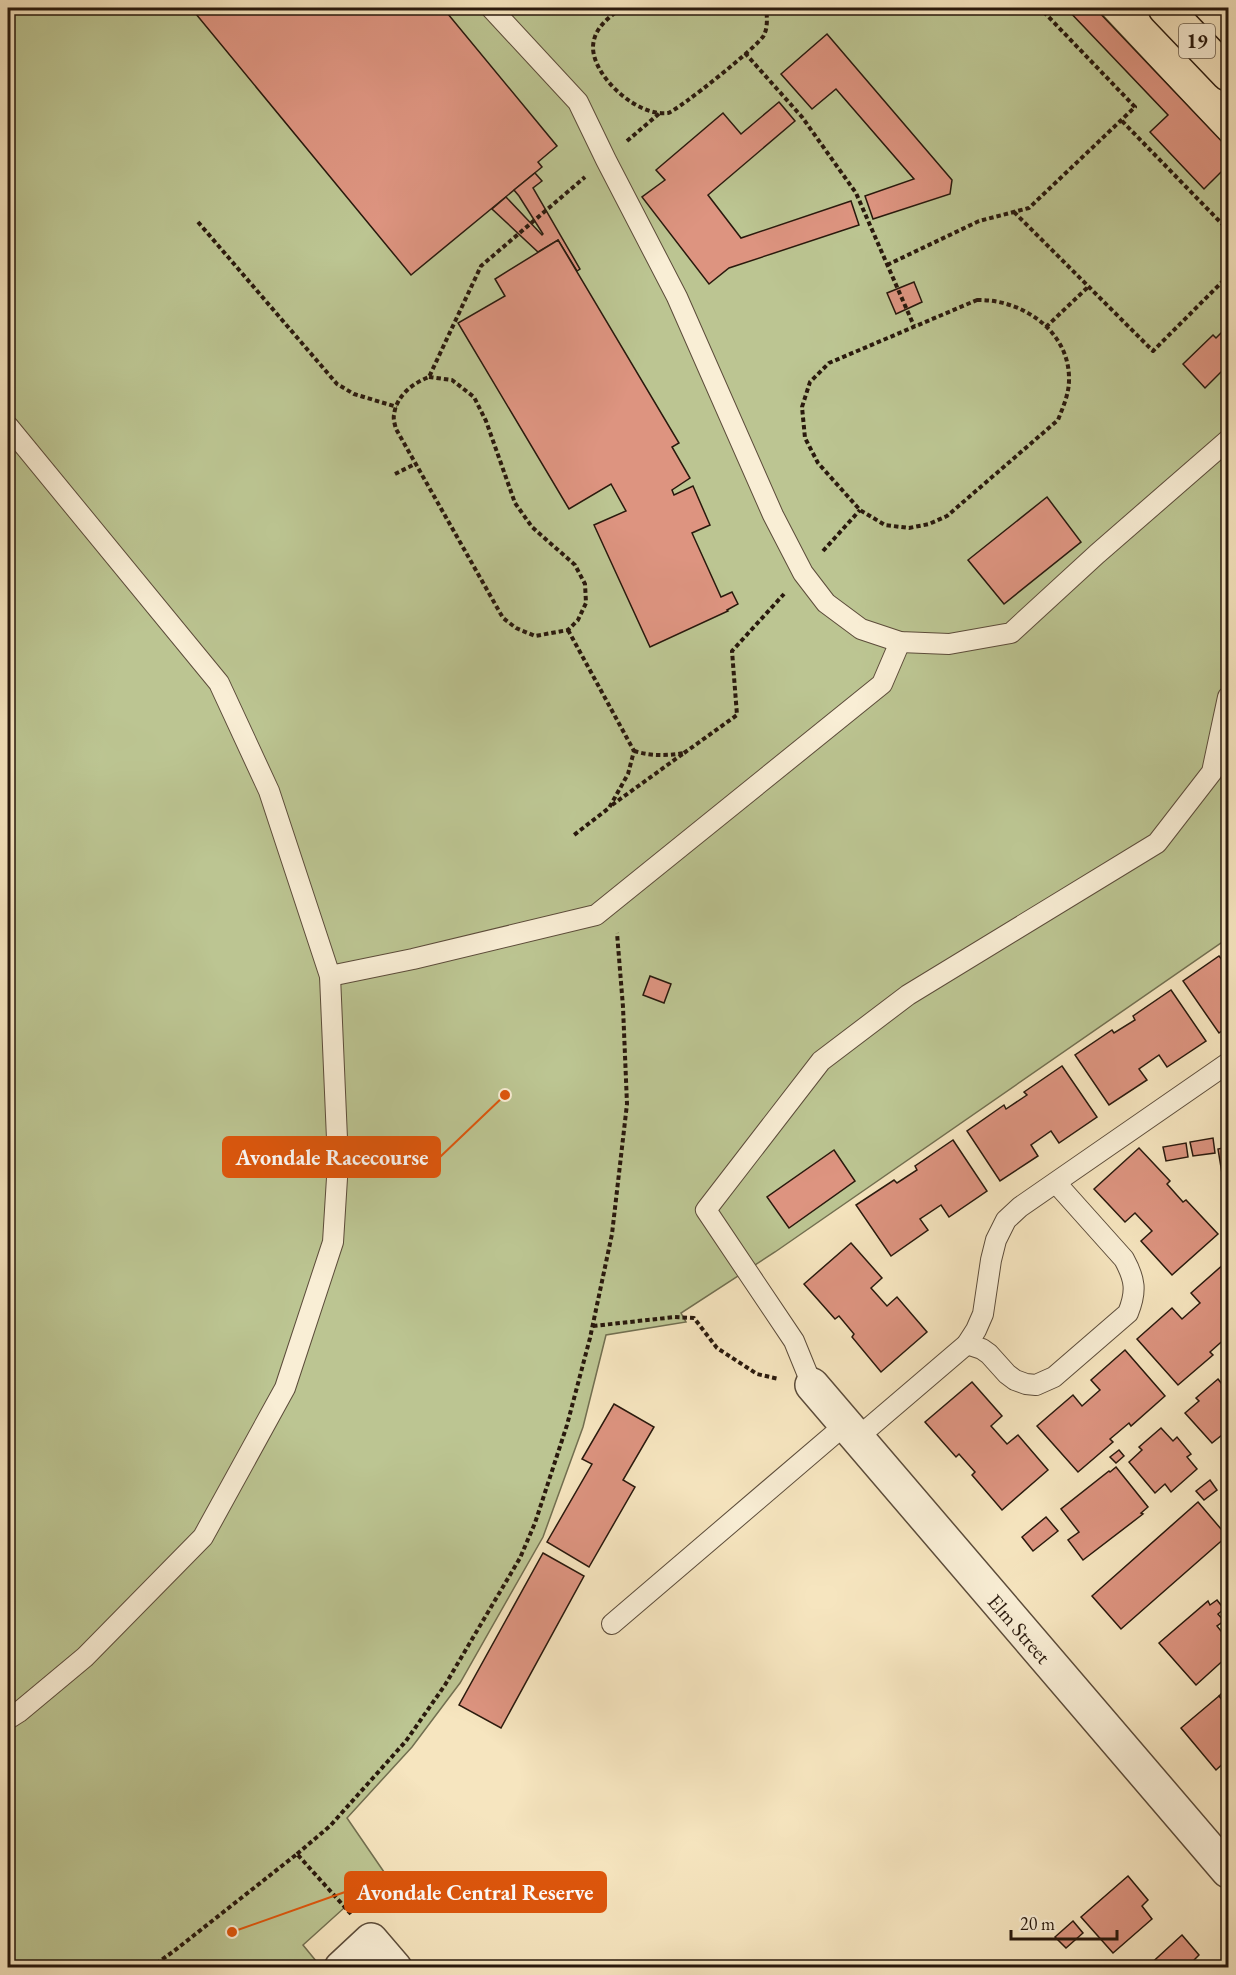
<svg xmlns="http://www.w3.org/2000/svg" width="1236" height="1975" font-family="'EB Garamond',serif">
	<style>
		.green { fill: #bcc592; stroke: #726f50; stroke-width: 1.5 }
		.building { fill: #dd9480; stroke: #29190d; stroke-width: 1.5 }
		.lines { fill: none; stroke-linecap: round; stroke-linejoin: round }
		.service-casing { stroke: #5c4c3a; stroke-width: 22 }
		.minor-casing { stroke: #5c4c3a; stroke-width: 36 }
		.primary-casing { stroke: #29190d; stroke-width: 36 }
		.path { stroke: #29190d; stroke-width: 4; stroke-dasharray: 4.5 3; stroke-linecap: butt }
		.service { stroke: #f9eed5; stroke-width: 20 }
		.minor { stroke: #f9eed5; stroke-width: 33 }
		.primary { stroke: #f6e5bf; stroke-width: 33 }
		.labels { text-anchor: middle; stroke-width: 6; stroke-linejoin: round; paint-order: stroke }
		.shield { fill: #f9eed5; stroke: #675949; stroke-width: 1.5 }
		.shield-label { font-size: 20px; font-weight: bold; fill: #29190d }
		.street-label { font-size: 21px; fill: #29190d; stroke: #f9eed5 }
		.leader { fill: none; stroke: #de560c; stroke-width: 2 }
		.callout-dot { fill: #de560c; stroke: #f9eed5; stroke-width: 2 }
		.callout { fill: #de560c; stroke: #de560c; stroke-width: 2 }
		.callout-label { font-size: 22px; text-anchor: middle; font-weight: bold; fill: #fff }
	</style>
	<rect width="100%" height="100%" fill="#f6e5bf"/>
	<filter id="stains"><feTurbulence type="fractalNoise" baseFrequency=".00333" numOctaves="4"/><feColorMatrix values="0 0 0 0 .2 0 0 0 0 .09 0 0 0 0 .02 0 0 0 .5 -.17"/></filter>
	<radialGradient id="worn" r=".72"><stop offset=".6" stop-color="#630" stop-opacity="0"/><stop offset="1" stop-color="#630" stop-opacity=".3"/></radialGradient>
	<polygon class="green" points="8,8 1096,8 1228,149 1228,938 775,1252 681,1313 686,1322 606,1335 583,1427 543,1537 460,1683 412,1747 347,1818 384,1872 303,1945 321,1967 8,1968"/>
	<g class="building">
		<polygon points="191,8 443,8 557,146 538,162 542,167 411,275"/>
		<polygon points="1066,8 1095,8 1228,148 1228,180 1221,172 1204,189 1150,132 1168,115"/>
		<polygon points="827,34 952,180 950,194 873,219 865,196 914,179 836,89 812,109 781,74"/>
		<polygon points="779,102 795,121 708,195 741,238 851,201 859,225 729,268 709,284 642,197 665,180 656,170 723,113 741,134"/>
		<polygon points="535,173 542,181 533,188 580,269 577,271 558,240 538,252 492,209 506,197 542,235 543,234 519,196 514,190"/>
		<polygon points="558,240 679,443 672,447 690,478 672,490 674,495 693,486 710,525 692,533 721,597 732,592 738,604 727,610 728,611 650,647 594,525 626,511 611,484 569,509 458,323 505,296 495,279"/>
		<polygon points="914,282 922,302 896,314 887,293"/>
		<polygon points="1228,326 1228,365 1205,388 1183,364 1213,335 1216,338"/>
		<polygon points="1047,497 1081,542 1004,604 968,560"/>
		<polygon points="1219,956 1223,961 1228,957 1228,1026 1219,1033 1183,981"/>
		<polygon points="650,976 671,984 664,1003 643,995"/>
		<polygon points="1171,990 1206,1041 1167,1067 1159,1055 1139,1069 1147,1080 1109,1105 1075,1055 1112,1030 1114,1033 1135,1020 1133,1016"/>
		<polygon points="1062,1066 1097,1117 1059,1143 1051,1131 1031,1145 1038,1156 1000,1181 967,1131 1004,1105 1006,1109 1027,1095 1024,1092"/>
		<polygon points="1213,1138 1215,1153 1193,1156 1190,1142"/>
		<polygon points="953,1140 987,1191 949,1217 941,1205 920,1219 928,1230 891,1256 856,1205 894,1180 897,1183 917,1170 915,1166"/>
		<polygon points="1186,1143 1188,1157 1166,1161 1163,1147"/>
		<polygon points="1228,1147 1228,1210 1218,1149"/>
		<polygon points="1139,1148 1170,1181 1167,1184 1183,1202 1186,1200 1218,1234 1172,1275 1141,1241 1152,1231 1135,1213 1125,1222 1094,1189"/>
		<polygon points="834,1150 855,1181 789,1228 767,1197"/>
		<polygon points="851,1243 882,1278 871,1288 887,1306 897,1297 927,1332 881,1372 852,1337 854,1334 839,1316 835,1319 804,1284"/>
		<polygon points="1225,1263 1228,1267 1228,1336 1210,1352 1213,1355 1178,1385 1137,1339 1172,1308 1182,1319 1200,1303 1191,1293"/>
		<polygon points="1125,1350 1165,1396 1131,1426 1129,1423 1110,1439 1113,1442 1078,1472 1037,1426 1073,1395 1082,1406 1100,1390 1091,1380"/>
		<polygon points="1218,1379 1228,1392 1228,1442 1222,1435 1212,1443 1185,1413 1199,1401 1196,1398"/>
		<polygon points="972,1382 1002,1416 991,1426 1007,1444 1018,1435 1048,1470 1002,1510 972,1475 975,1472 959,1454 956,1457 925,1422"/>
		<polygon points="614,1404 654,1427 623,1480 635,1487 589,1567 547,1542 592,1464 582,1459"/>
		<polygon points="1161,1428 1173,1441 1177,1437 1191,1454 1187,1457 1197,1469 1171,1492 1165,1484 1155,1493 1129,1462 1142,1450 1139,1447"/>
		<polygon points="1119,1450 1124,1456 1116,1463 1110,1457"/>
		<polygon points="1116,1467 1148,1507 1141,1513 1143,1514 1083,1560 1068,1540 1079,1532 1061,1509 1109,1471 1110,1472"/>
		<polygon points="1210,1480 1217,1490 1204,1500 1196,1491"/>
		<polygon points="1198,1502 1227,1536 1121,1629 1092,1596"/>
		<polygon points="1046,1517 1058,1531 1033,1551 1022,1537"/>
		<polygon points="543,1553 584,1576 501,1728 459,1705"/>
		<polygon points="1217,1600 1224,1609 1218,1614 1224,1621 1217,1626 1228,1640 1228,1656 1196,1685 1159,1643 1208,1601 1210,1605"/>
		<polygon points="1228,1687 1228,1707 1219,1696"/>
		<polygon points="1219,1696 1228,1707 1228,1759 1216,1770 1181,1728"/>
		<polygon points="1128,1876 1148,1900 1142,1906 1152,1919 1113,1953 1081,1917"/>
		<polygon points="1073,1921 1083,1933 1066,1948 1055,1937"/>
		<polygon points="1182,1935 1199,1955 1193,1961 1198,1968 1146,1968"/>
	</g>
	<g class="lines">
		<defs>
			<g id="service">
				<polyline points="491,8 578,102 606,160 677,297 773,515 803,573 826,603 861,629 900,642 949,644 1011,633 1097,554 1228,440"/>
				<polyline points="8,426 219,683 269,791 330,976 338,1162 333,1242 285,1388 203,1537 85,1657 19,1712 8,1719"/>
				<polyline points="330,976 413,959 596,915 882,684 900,642"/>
				<path d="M967,1344L982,1349L989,1354L1007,1374L1015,1380L1026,1384L1036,1385L1054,1377L1128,1313C1137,1291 1135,1279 1124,1259L1056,1183"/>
				<polyline points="812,1385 794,1341 706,1210 821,1061 908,995 1157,843 1212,772 1228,697"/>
				<polyline points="857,1438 967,1344 976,1330 983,1314 991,1260 996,1240 1006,1220 1020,1207 1228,1063"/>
				<polyline points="612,1624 846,1424"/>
			</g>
			<g id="minor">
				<polyline points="812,1385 1228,1871"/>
				<polyline points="341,1968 371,1940 395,1968"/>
			</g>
			<polyline id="primary" points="1165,8 1228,74"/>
		</defs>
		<use href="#service" class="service-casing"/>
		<use href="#minor" class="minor-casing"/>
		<use href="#primary" class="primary-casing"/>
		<g class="path">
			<path d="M621,8C608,18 593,29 593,48C594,78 638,117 668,113C677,111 760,45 764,35C768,27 767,16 766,8"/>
			<polyline points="745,53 802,117 856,193 914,326"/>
			<polyline points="1122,121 1228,230"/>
			<polyline points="627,141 661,112"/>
			<polyline points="1014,212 1153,351 1228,276"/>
			<polyline points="198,222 337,384 354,394 397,407"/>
			<polyline points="887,265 979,221 1029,208 1135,107 1040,8"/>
			<path d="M977,300C1022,299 1070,331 1069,380C1069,394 1063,407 1058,420L947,516L929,524L909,528L885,525L860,510L818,463L805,438L802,407L810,382L829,363Z"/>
			<polyline points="1046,327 1088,287"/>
			<path d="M429,377L452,380L474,397L486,421L515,503L532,527L575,565L585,584L586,603L578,620L568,630L535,636L516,628L503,618L396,429C395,425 393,419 394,415C396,396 413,383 429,377L481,266L585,177"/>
			<polyline points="395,474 415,464"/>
			<polyline points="823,551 860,510"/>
			<polyline points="568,630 634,751 628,774 609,808 574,835"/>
			<polyline points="684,753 737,715 732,651 784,594"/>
			<path d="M612,805L684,753C666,756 651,756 634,751"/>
			<polyline points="593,1326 675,1317 694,1318 717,1348 757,1374 779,1379"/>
			<polyline points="297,1854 330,1826 406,1741 445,1685 520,1558 535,1523 567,1425 590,1338 612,1234 627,1104 623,1007 617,933"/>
			<polyline points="150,1968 174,1951 297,1854 351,1914"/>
		</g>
		<use href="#service" class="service"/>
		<use href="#minor" class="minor"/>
		<use href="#primary" class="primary"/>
	</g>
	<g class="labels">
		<rect class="shield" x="1179" y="24" width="36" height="34" rx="4.5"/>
		<g class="shield-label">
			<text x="1197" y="48">19</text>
		</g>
		<g class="street-label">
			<text transform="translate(1019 1629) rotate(49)" y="7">Elm Street</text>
		</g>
	</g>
	<path class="leader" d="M505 1095L440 1157M232 1932L345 1892"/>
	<g class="callout-dot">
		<circle cx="505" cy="1095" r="6"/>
		<circle cx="232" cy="1932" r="6"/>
	</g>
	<g class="callout">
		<rect x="223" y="1137" width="217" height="40" rx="6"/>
		<rect x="345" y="1872" width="261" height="40" rx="6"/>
	</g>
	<g class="callout-label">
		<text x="332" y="1165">Avondale Racecourse</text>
		<text x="475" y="1900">Avondale Central Reserve</text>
	</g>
	<rect width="1236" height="1975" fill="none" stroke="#f6e5bf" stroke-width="30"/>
	<rect x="9" y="9" width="1218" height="1957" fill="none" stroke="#29190d" stroke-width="3"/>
	<rect x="15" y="15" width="1206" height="1945" fill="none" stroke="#29190d" stroke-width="1.5"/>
	<path d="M1011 1930v9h106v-9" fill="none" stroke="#29190d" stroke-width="3"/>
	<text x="1020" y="1930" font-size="18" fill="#29190d" stroke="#f9eed5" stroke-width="4.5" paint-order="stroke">20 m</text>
	<rect width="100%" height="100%" filter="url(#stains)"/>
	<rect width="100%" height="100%" fill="url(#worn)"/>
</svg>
